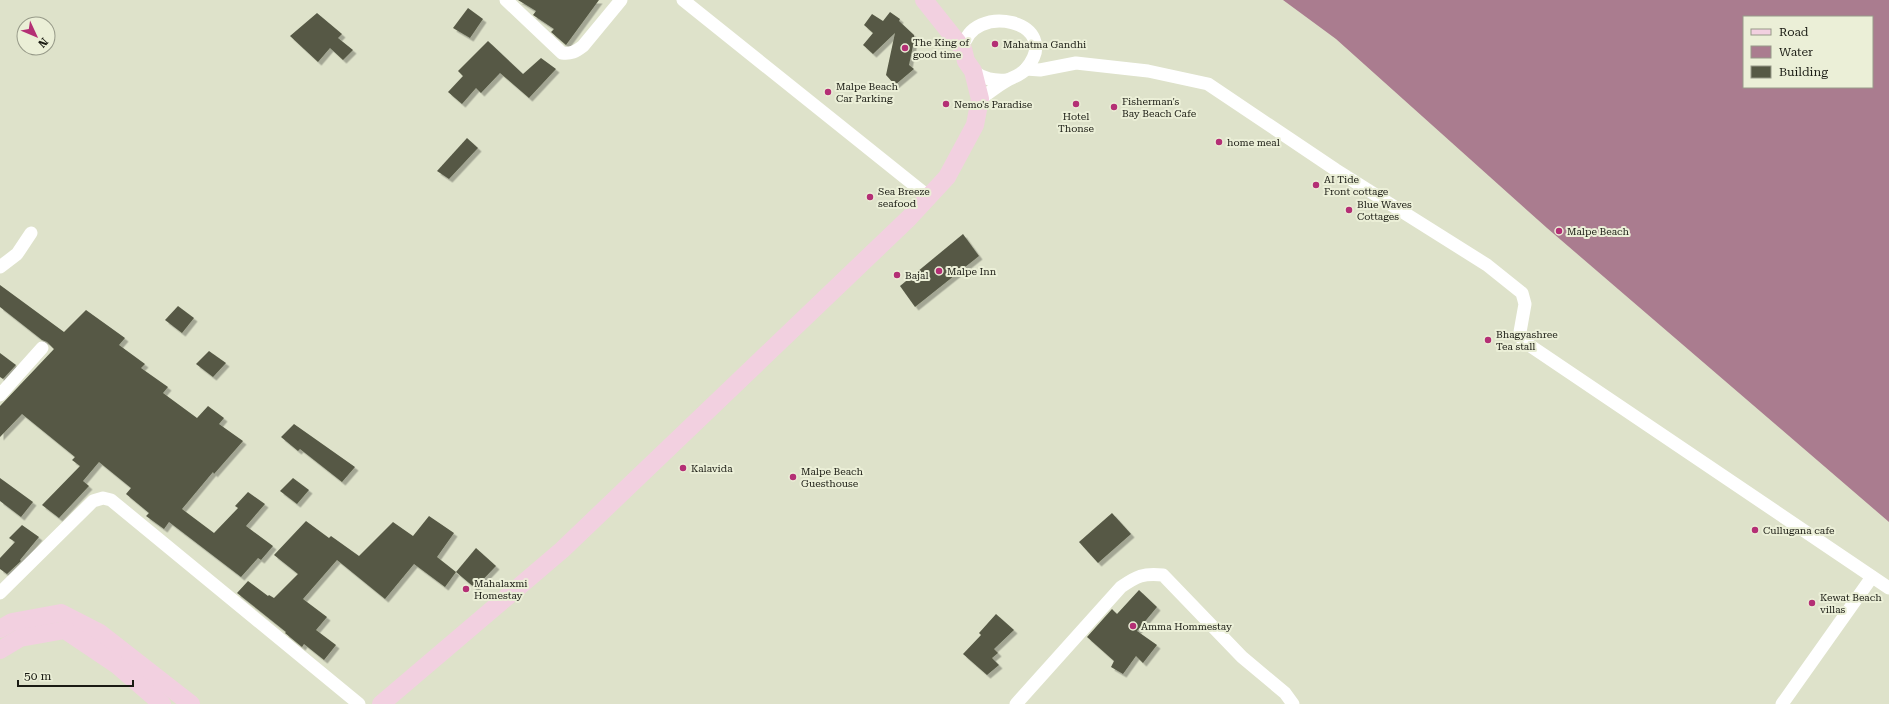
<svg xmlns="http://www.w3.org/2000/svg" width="1889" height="704" font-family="'Roboto Serif',serif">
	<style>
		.water { fill: #aa7c8f; fill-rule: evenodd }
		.building { fill: #565945; filter: url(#shadow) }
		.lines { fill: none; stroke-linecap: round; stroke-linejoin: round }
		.street { stroke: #fff; stroke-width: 13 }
		.secondary { stroke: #f2d0e0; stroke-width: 18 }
		.poi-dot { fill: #b42f75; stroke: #ebefd7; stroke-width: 1.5 }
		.labels { text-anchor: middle; stroke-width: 4; stroke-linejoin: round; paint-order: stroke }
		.poi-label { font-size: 10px; fill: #1a1b13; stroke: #ebefd7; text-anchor: start }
	</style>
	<defs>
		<filter id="shadow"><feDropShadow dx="3.5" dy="3.5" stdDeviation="0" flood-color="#0004"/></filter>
	</defs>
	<rect width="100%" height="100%" fill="#dee2ca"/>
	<path class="water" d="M1283,0H1889V522L1547,228L1336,39ZM1744,17H1872V87H1744Z"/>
	<g class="building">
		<polygon points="518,0 599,0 566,45 551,32 554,29 533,15 536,11"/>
		<polygon points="468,8 483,19 470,38 453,28"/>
		<polygon points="890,12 900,19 899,21 914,35 914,41 909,65 914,69 895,85 886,75 895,33 873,54 863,45 873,33 864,25 872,14 883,21"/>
		<polygon points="317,13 342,34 338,38 353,50 343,60 330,48 318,62 290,36"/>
		<polygon points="488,41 523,74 541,58 556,69 529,98 500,73 481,93 476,88 462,104 448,92 463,76 458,71"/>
		<polygon points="467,138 478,148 449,179 437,171"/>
		<polygon points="963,234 979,256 915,307 900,286"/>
		<polygon points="0,285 64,332 86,310 125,338 119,345 145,364 141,368 168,387 163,393 197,418 208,406 224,418 219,424 243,441 214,474 213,472 182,509 214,533 238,508 235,506 248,492 265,504 246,526 273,546 261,560 258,558 241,577 169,522 164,529 146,516 149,513 126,494 131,488 99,462 83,481 89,486 59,518 42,505 80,466 72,460 75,457 22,414 0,437 0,406 54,349 47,342 42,340 0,307"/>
		<polygon points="178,306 194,318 182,333 165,320"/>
		<polygon points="209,351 226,363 213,377 196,364"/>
		<polygon points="0,353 16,365 3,379 0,377"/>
		<polygon points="294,424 355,467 342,482 300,449 298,451 281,437"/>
		<polygon points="0,478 33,502 21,517 0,501"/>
		<polygon points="293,478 309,490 297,504 280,491"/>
		<polygon points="1112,513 1131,534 1098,563 1079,542"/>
		<polygon points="429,516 454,533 437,557 456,572 445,587 414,564 385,599 337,560 303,599 327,617 316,630 336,645 324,660 304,644 302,647 285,633 286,632 237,593 248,581 268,596 269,595 274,598 298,574 274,555 306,521 329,538 331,536 359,556 393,522 413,536"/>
		<polygon points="22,525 39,537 20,560 21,561 7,574 0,569 0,558 15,542 9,538"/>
		<polygon points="476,548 496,566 475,588 456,572"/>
		<polygon points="1139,590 1157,607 1137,631 1157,645 1143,663 1136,656 1123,674 1111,667 1114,661 1087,637 1112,609 1117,614"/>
		<polygon points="996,614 1014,630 994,649 998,653 992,658 999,665 987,675 963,654 981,635 979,633"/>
	</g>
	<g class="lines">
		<g class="street">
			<path d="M506,0L562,53C571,54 575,52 583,46L621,0"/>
			<polyline points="683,0 929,197"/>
			<path d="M963,49C970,0 1066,21 1026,69C1021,75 1013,77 1006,81C997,86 989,93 980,99"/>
			<polyline points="1026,69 1040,70 1076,63 1148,71 1208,84 1336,170 1487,265 1522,293 1525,304 1520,332 1523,341 1889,588"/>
			<path d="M973,71C984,79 993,81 1007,80"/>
			<polyline points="0,267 17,254 31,233"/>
			<polyline points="0,395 42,348"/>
			<polyline points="0,593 93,501 103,498 111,500 359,704"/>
			<path d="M1016,704L1121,587C1137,576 1143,573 1163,575L1242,657L1285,693L1293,704"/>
			<polyline points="1782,704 1872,577"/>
		</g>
		<g class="secondary">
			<polyline points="0,629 12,622 61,613 100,633 191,704"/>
			<polyline points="0,650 20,638 65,630 117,665 162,704"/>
			<polyline points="381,704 562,550 909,218 947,177 975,125 980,99 973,71 966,61 963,49 924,0"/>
		</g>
	</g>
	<g class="poi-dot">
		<circle cx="995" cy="44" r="4"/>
		<circle cx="905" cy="48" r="4"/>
		<circle cx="828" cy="92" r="4"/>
		<circle cx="946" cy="104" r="4"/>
		<circle cx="1076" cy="104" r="4"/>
		<circle cx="1114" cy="107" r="4"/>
		<circle cx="1219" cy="142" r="4"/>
		<circle cx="1316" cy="185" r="4"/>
		<circle cx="870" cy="197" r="4"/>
		<circle cx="1349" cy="210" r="4"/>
		<circle cx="1559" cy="231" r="4"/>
		<circle cx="939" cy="271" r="4"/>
		<circle cx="897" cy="275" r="4"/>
		<circle cx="1488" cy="340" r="4"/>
		<circle cx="683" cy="468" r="4"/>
		<circle cx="793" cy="477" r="4"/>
		<circle cx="1755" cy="530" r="4"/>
		<circle cx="466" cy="589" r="4"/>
		<circle cx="1812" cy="603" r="4"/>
		<circle cx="1133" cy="626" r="4"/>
	</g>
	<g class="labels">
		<g class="poi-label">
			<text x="913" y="46">The King of<tspan x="913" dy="12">good time</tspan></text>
			<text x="1003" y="48">Mahatma Gandhi</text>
			<text x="836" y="90">Malpe Beach<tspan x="836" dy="12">Car Parking</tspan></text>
			<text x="1122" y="105">Fisherman's<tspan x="1122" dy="12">Bay Beach Cafe</tspan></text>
			<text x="954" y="108">Nemo's Paradise</text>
			<text x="1076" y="120" text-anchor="middle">Hotel<tspan x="1076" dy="12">Thonse</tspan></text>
			<text x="1227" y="146">home meal</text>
			<text x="1324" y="183">AI Tide<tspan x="1324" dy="12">Front cottage</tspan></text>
			<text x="878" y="195">Sea Breeze<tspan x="878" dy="12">seafood</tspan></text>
			<text x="1357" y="208">Blue Waves<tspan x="1357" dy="12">Cottages</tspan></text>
			<text x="1567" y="235">Malpe Beach</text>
			<text x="947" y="275">Malpe Inn</text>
			<text x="905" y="279">Bajal</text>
			<text x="1496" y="338">Bhagyashree<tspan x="1496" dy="12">Tea stall</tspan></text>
			<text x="691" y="472">Kalavida</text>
			<text x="801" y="475">Malpe Beach<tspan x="801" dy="12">Guesthouse</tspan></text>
			<text x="1763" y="534">Cullugana cafe</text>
			<text x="474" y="587">Mahalaxmi<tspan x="474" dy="12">Homestay</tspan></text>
			<text x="1820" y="601">Kewat Beach<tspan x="1820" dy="12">villas</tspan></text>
			<text x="1141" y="630">Amma Hommestay</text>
		</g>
	</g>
	<rect x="1743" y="16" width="130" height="72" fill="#ebefd7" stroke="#979a89"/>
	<rect x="1751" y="29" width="20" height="6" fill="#f2d0e0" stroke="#979a89"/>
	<text x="1779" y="36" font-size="12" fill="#1a1b13">Road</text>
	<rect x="1751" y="46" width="20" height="12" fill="#aa7c8f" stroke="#979a89"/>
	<text x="1779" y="56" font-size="12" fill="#1a1b13">Water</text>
	<rect x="1751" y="66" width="20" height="12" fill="#565945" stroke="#979a89"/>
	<text x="1779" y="76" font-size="12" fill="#1a1b13">Building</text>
	<g transform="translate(36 36) rotate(134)"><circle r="19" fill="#ebefd7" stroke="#979a89"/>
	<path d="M0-3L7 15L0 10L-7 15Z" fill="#b42f75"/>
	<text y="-6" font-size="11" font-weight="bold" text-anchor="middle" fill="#1a1b13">N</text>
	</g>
	<path d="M18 680v6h115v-6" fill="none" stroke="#1a1b13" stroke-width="2"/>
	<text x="24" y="680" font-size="12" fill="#1a1b13" stroke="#ebefd7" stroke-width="3" paint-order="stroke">50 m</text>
</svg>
